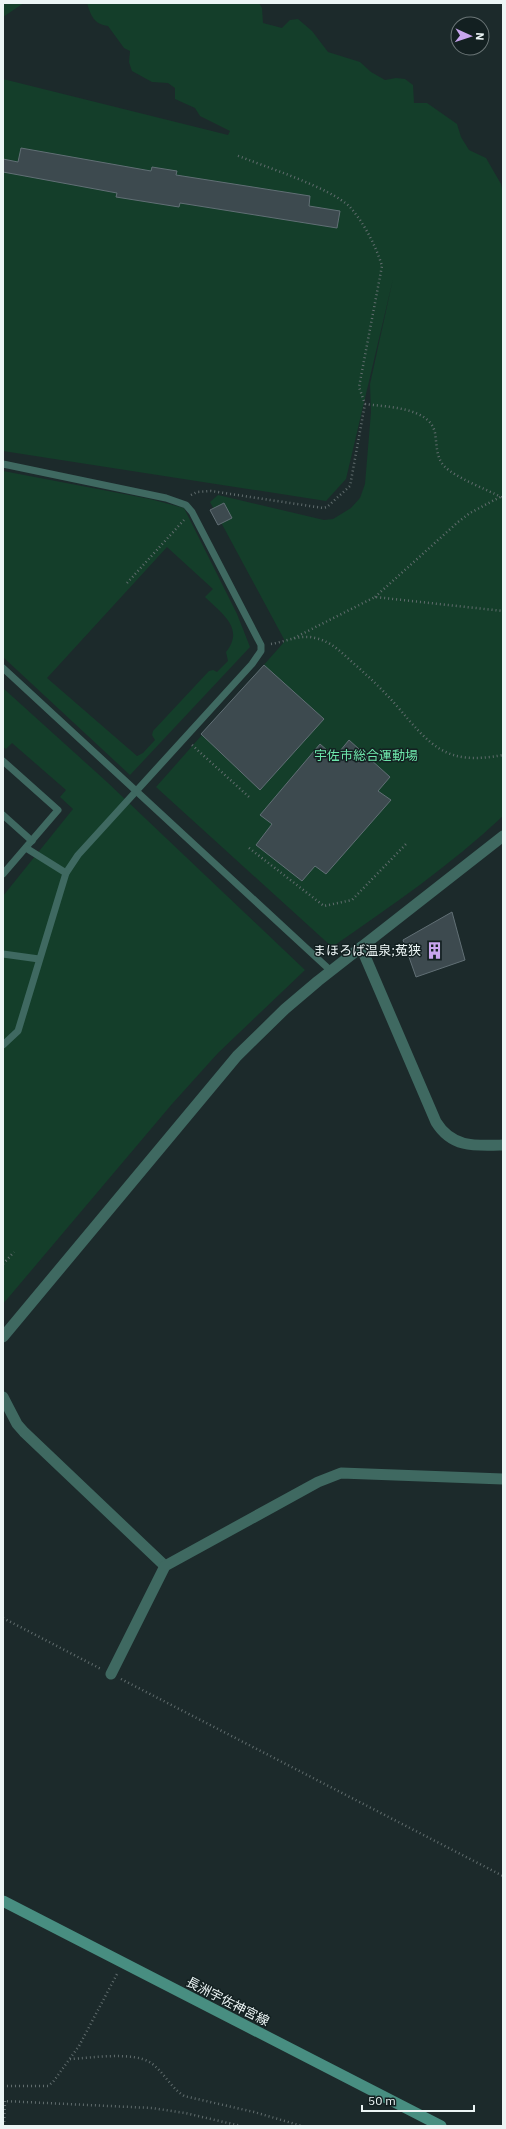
<svg xmlns="http://www.w3.org/2000/svg" width="506" height="2129" font-family="'IBM Plex Sans','Noto Sans JP',sans-serif">
	<style>
		.green { fill: #143e2a; fill-rule: evenodd }
		.building { fill: #3d4a4f; stroke: #616f75 }
		.lines { fill: none; stroke-linecap: round; stroke-linejoin: round }
		.path { stroke: #616d6e; stroke-width: 2.5; stroke-dasharray: 1 3; stroke-linecap: butt }
		.service { stroke: #3f6961; stroke-width: 7 }
		.minor { stroke: #3f6961; stroke-width: 11 }
		.tertiary { stroke: #3f6961; stroke-width: 11 }
		.secondary { stroke: #488e81; stroke-width: 11 }
		.labels { text-anchor: middle; stroke-width: 3; stroke-linejoin: round; paint-order: stroke }
		.park-label { font-size: 13px; fill: #6ee6ab; stroke: #132021 }
		.poi-label { font-size: 13px; fill: #ecf5f5; stroke: #132021; text-anchor: end }
		.street-label { font-size: 13px; fill: #ecf5f5; stroke: #132021 }
	</style>
	<rect width="100%" height="100%" fill="#1c2a2b"/>
	<g class="green">
		<polygon points="3,3 24,3 3,17"/>
		<path d="M87,3H259L262,8L263,23L282,28L290,20L298,19L312,31L328,52L360,62L371,72L385,80L396,78L405,79L413,85L414,103H427L457,124L461,137L469,150L486,158L501,184L503,193V816C450,866 391,906 332,947L156,787L285,641L210,502L218,495L324,520L333,519L351,508L360,498L365,484L371,412L370,384L393,279L346,479L326,501L3,451V79L228,135L230,131L200,116L195,108L175,99V88L168,83L152,82L132,71L129,62L130,51L124,48L108,26C94,24 91,16 87,3Z"/>
		<path d="M3,471L150,499L184,508L237,614L250,647L130,775L3,657ZM167,547L213,589L205,597C222,614 245,628 226,652L228,661L217,672L213,670L209,671L153,731L152,735L155,740L143,753L137,756L47,678Z"/>
		<polygon points="3,688 107,782 305,970 218,1053 172,1104 3,1304 3,896 73,809 60,797 66,790 12,743 6,749 3,747"/>
	</g>
	<g class="building">
		<polygon points="21,148 151,171 152,167 177,171 176,175 310,196 309,206 340,211 337,228 180,203 179,207 116,197 117,193 3,172 3,159 18,162"/>
		<polygon points="224,503 232,518 218,525 210,510"/>
		<polygon points="264,665 324,719 260,790 201,734"/>
		<polygon points="349,740 390,777 378,791 391,800 326,874 315,866 302,881 256,845 272,824 260,815 320,744 335,757"/>
		<polygon points="452,912 465,960 416,977 403,940"/>
	</g>
	<g class="lines">
		<g class="path">
			<path d="M365,404C386,407 430,407 435,433C437,445 436,457 444,466C454,477 488,490 503,498"/>
			<path d="M191,495L197,492L211,491L323,508L327,507L350,486L365,404L359,387L382,266C376,246 364,223 350,207C331,188 263,166 236,155"/>
			<polyline points="127,583 184,520"/>
			<polyline points="375,597 458,522 470,513 500,497"/>
			<polyline points="294,638 375,597 503,611"/>
			<path d="M271,644C285,642 300,634 315,638C330,641 340,651 351,661C367,675 382,689 396,705C431,746 445,766 503,755"/>
			<polyline points="192,745 249,797"/>
			<polyline points="249,848 324,906 352,900 407,843"/>
			<polyline points="3,1264 14,1252"/>
			<polyline points="3,1618 101,1669"/>
			<polyline points="121,1679 503,1876"/>
			<path d="M70,2059C91,2058 134,2051 151,2063C164,2072 170,2087 184,2096L254,2112L302,2126"/>
			<polyline points="3,2086 48,2086 53,2082 79,2046 117,1974"/>
			<polyline points="3,2101 152,2108 185,2113 241,2126"/>
			<polyline points="4,2126 5,2101"/>
		</g>
		<g class="service">
			<polyline points="3,464 166,498 186,505 192,512 261,645 261,651 252,664 78,855 66,873 18,1031 3,1045"/>
			<polyline points="3,668 331,971"/>
			<polyline points="3,761 58,810 3,874"/>
			<polyline points="3,815 32,841"/>
			<polyline points="26,848 66,873"/>
			<polyline points="3,954 39,959"/>
		</g>
		<g class="minor">
			<path d="M361,947L436,1122C452,1148 475,1146 503,1145"/>
			<polyline points="3,1397 17,1424 24,1432 165,1566"/>
			<polyline points="111,1674 165,1566 318,1482 341,1473 503,1479"/>
		</g>
		<polyline class="tertiary" points="3,1337 237,1056 285,1009 318,981 503,836"/>
		<polyline class="secondary" points="3,1901 441,2126"/>
	</g>
	<defs>
		<symbol id="building-bare" viewBox="-9 -9 18 18"><path d="M-4-6H4V6H1V3H-1V6H-4ZM-2.5-4.3h1.7v1.8h-1.7ZM.8-4.3h1.7v1.8H.8ZM-2.5-1h1.7V.8h-1.7ZM.8-1h1.7V.8H.8Z" fill="#c8a5ee" stroke="#132021" stroke-width="2.5" paint-order="stroke"/></symbol>
	</defs>
	<g fill-rule="evenodd">
		<use href="#building-bare" x="422" y="938" width="25" height="25"/>
	</g>
	<g class="labels">
		<g class="park-label">
			<text x="366" y="760">宇佐市総合運動場</text>
		</g>
		<g class="poi-label">
			<text x="421" y="955">まほろば温泉;菟狭</text>
		</g>
		<g class="street-label">
			<text transform="translate(228 2001) rotate(27)" y="5">長洲宇佐神宮線</text>
		</g>
	</g>
	<rect width="506" height="2129" fill="none" stroke="#ecf5f5" stroke-width="8"/>
	<g transform="translate(470 36) rotate(93)"><circle r="19" fill="#132021" stroke="#6a7576"/>
	<path d="M0-3L7 15L0 10L-7 15Z" fill="#c8a5ee"/>
	<text y="-6" font-size="11" font-weight="bold" text-anchor="middle" fill="#ecf5f5">N</text>
	</g>
	<path d="M362 2105v6h112v-6" fill="none" stroke="#ecf5f5" stroke-width="2"/>
	<text x="368" y="2105" font-size="12" fill="#ecf5f5" stroke="#132021" stroke-width="3" paint-order="stroke">50 m</text>
</svg>
